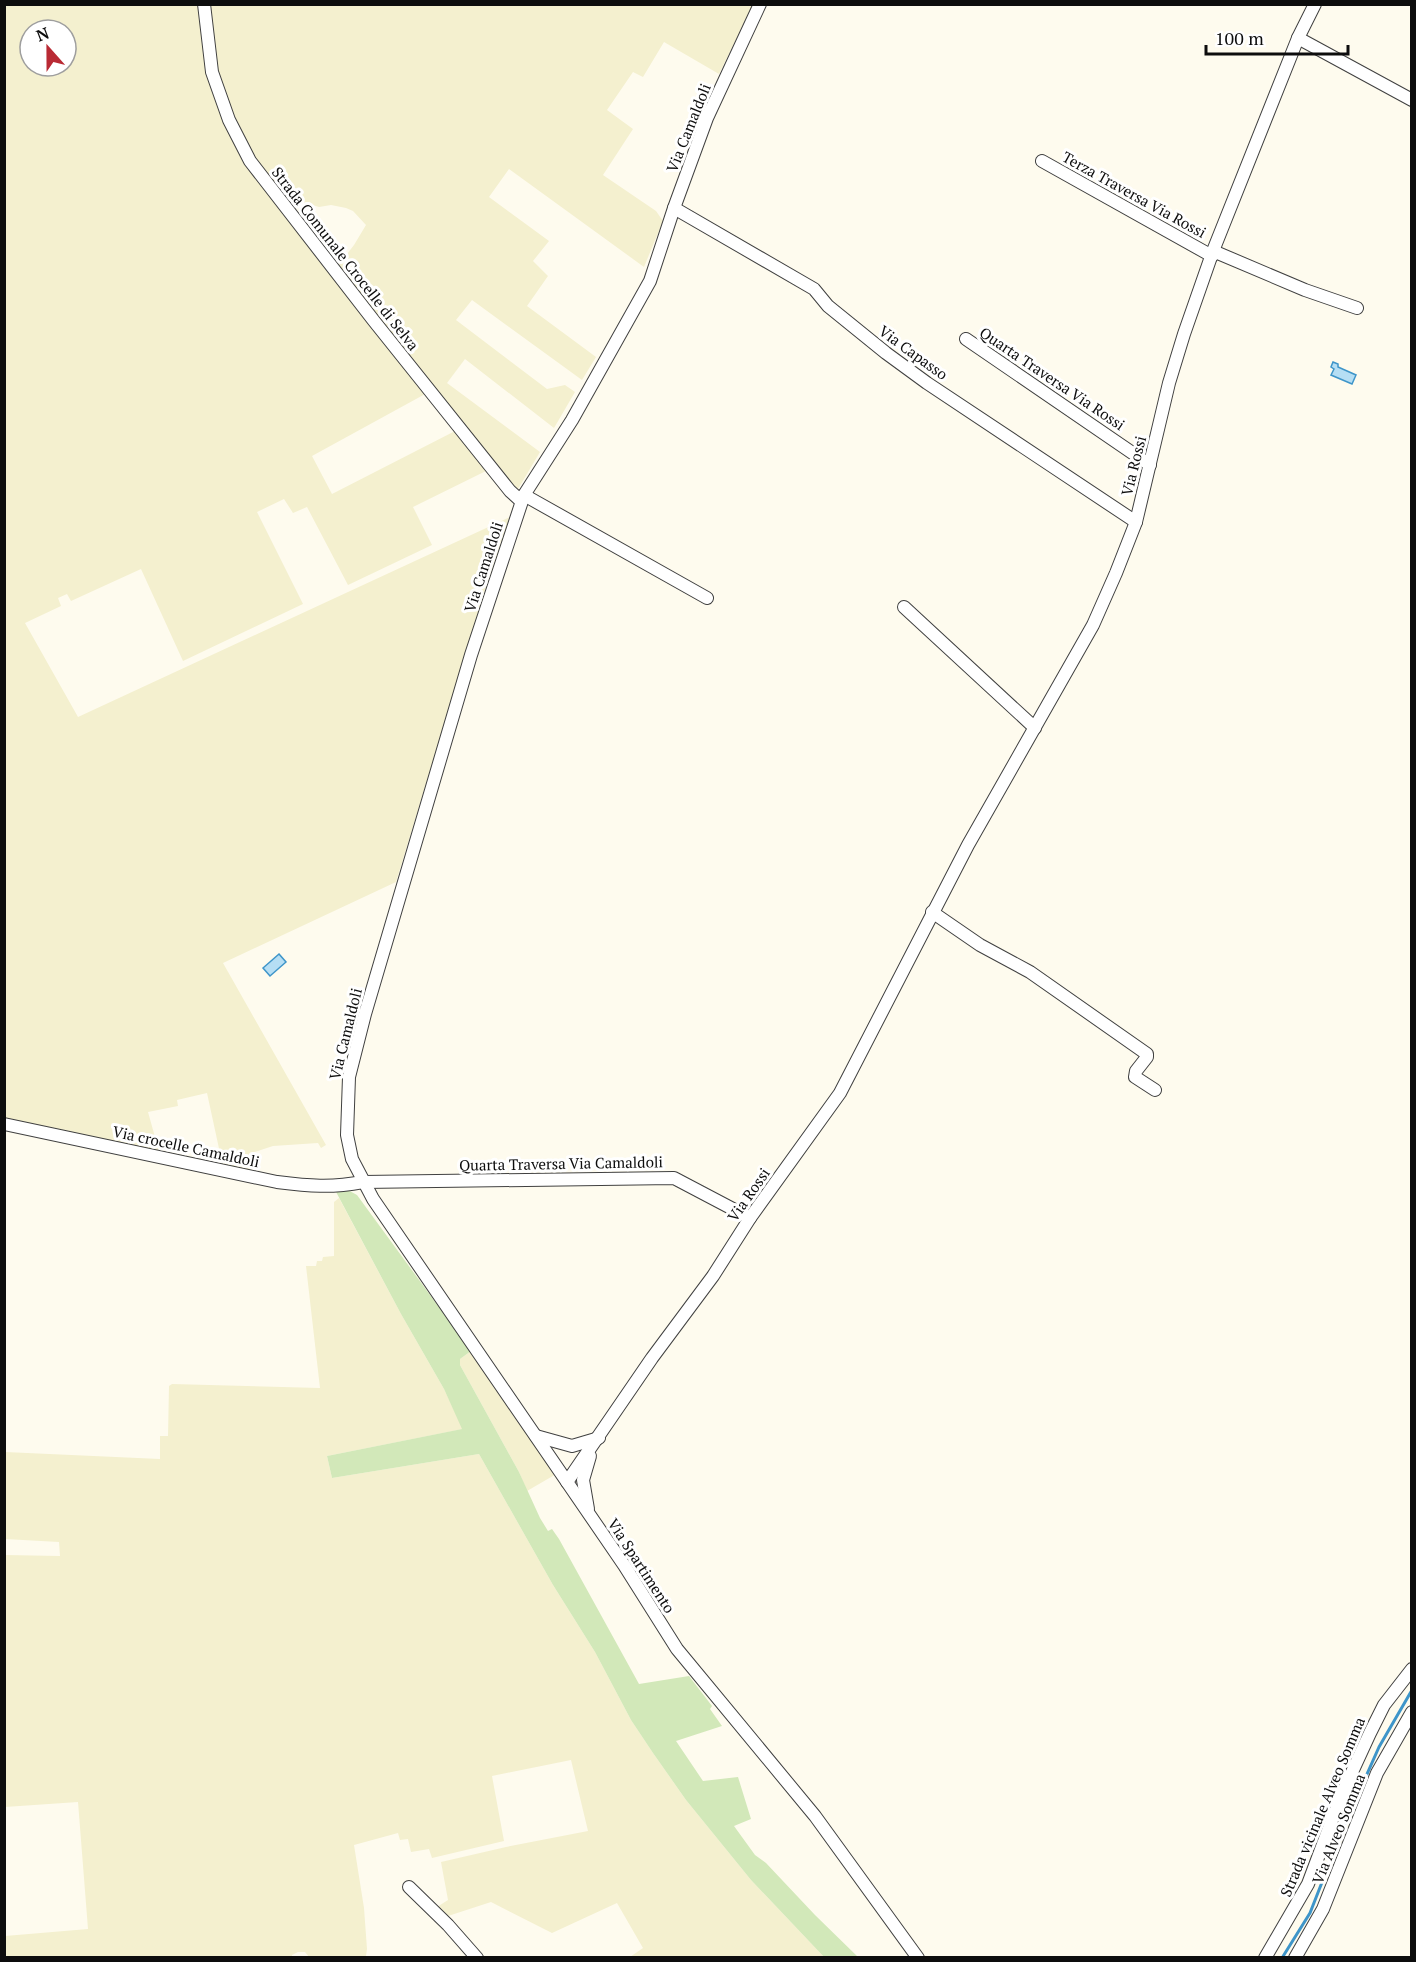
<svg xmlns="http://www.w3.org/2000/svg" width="1416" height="1962" font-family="'PT Serif',serif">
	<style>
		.farmland { fill: #f4f0cf; fill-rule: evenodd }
		.green { fill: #d2e8b9 }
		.water { fill: #b5def4; stroke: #3e95c9; stroke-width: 1.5 }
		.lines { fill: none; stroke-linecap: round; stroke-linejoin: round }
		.stream { stroke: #3e95c9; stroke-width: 3 }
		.minor-casing { stroke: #404040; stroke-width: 14 }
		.minor { stroke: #fff; stroke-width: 12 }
		.labels { text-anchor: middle; stroke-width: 6; stroke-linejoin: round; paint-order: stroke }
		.street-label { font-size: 15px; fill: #0d0d0d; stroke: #fff }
	</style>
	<rect width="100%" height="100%" fill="#fefbee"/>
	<g class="farmland">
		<path d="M5,5H200L205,63L245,159L427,393L312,456L332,494L457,430L488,470L413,507L432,545L348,585L307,507L293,513L284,499L257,512L303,604L183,661L141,569L71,601L67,594L58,598L61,606L25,623L78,717L510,517L487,583L396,882L223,963L326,1145L321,1148L318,1143L273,1146L249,1154L250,1173L223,1167L207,1093L177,1100L178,1106L148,1112L160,1155L5,1124ZM30,30H66V66H30Z"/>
		<polygon points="209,5 753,5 719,74 664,42 643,77 633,72 607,110 633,129 603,175 656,211 663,221 644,267 509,169 489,197 549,241 533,261 548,276 527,306 596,357 582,380 472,300 456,320 547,389 565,385 575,392 554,428 465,359 447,383 540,452 518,489 513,488 337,267 354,245 366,225 353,211 346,208 331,205 319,207 293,199 275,189 253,159 233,118 216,71"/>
		<polygon points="339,1198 401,1314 444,1389 463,1429 327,1456 332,1478 479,1454 553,1585 595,1652 631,1720 653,1753 686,1800 751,1880 824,1957 630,1957 643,1948 617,1903 552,1933 491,1902 445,1917 437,1907 448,1900 441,1862 506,1847 588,1831 571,1760 492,1776 504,1841 432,1858 429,1849 411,1852 408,1839 400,1840 398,1833 354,1845 364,1908 367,1949 366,1956 318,1958 309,1957 305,1952 298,1952 292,1955 292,1958 5,1957 5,1936 88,1929 78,1802 5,1807 5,1555 60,1556 59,1542 5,1539 5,1452 160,1459 160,1436 168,1436 169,1386 172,1384 320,1388 306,1266 316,1266 317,1261 322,1261 323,1257 334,1256 334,1202"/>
		<polygon points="471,1351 558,1473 527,1491 519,1472 460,1365 460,1359"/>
	</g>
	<polygon class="green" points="346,1189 357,1195 471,1351 460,1359 460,1365 519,1472 540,1518 548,1531 552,1529 559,1539 639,1684 689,1676 712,1706 710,1709 722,1726 676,1741 703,1781 738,1777 751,1819 734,1826 755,1855 766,1863 815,1915 858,1957 824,1957 751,1880 686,1800 653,1753 631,1720 595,1652 553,1585 479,1454 332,1478 327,1456 462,1429 444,1389 401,1314 335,1190"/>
	<g class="water">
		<polygon points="1333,362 1338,364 1338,367 1356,375 1352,384 1331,375 1334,369 1331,367"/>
		<polygon points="279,954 286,962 270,976 263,968"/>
	</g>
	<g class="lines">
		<polyline class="stream" points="1282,1958 1310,1913 1344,1826 1379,1747 1412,1690"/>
		<defs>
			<g id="minor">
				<polyline points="204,4 212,72 229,120 250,161 374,321 510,491 521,501"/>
				<polyline points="760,4 707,118 674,208 650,281 572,420 524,495 471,655 365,1014 349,1077 347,1135 352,1159 373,1199 624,1565 677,1649 815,1816 918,1958"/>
				<polyline points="1298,38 1412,100"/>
				<polyline points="1042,161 1212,256"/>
				<polyline points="674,208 814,289 828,306 886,353 927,383 1136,522"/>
				<polyline points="1213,251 1305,290 1357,308"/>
				<polyline points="966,339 1150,465"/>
				<polyline points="524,495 707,598"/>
				<polyline points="904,607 1035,728"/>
				<polyline points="932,912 980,945 1030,972 1147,1054 1147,1057 1136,1071 1135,1077 1155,1090"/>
				<path d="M4,1124L277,1182C309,1186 331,1188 363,1182L674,1178L750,1218"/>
				<polyline points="536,1436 572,1446 599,1438"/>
				<polyline points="567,1482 652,1358 713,1276 750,1218 840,1093 968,845 1093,625 1116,573 1136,522 1169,383 1184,334 1213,251 1298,38 1315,4"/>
				<polyline points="588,1509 583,1480 590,1456"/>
				<polyline points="409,1887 448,1925 477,1958"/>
				<polyline points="1265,1958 1308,1884 1341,1796 1370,1733 1384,1705 1412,1669"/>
				<polyline points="1295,1958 1323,1909 1377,1773 1412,1712"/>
			</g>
		</defs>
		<use href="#minor" class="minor-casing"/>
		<use href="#minor" class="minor"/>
	</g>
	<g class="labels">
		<g class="street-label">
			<text transform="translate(689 128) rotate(-68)" y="5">Via Camaldoli</text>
			<text transform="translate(1134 195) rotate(29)" y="5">Terza Traversa Via Rossi</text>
			<text transform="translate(345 259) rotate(52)" y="5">Strada Comunale Crocelle di Selva</text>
			<text transform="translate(913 353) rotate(36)" y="5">Via Capasso</text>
			<text transform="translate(1052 379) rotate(34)" y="5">Quarta Traversa Via Rossi</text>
			<text transform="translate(1134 466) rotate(-76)" y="5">Via Rossi</text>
			<text transform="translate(484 567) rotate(-72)" y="5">Via Camaldoli</text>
			<text transform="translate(346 1034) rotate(-76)" y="5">Via Camaldoli</text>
			<text transform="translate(186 1147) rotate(12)" y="5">Via crocelle Camaldoli</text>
			<text transform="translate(561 1164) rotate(-1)" y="5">Quarta Traversa Via Camaldoli</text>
			<text transform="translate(749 1195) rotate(-55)" y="5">Via Rossi</text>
			<text transform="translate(641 1566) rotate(57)" y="5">Via Spartimento</text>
			<text transform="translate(1323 1807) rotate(-67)" y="5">Strada vicinale Alveo Somma</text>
			<text transform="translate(1339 1829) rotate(-68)" y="5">Via Alveo Somma</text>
		</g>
	</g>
	<rect width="1416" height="1962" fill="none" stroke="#0d0d0d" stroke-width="12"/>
	<g transform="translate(48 48) rotate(339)"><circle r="28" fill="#ffffff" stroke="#9e9e9e" stroke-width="1.5"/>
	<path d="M0-4.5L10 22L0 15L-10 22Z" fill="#b92a34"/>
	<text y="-9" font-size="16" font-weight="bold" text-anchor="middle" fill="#0d0d0d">N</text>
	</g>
	<path d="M1206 45v9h142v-9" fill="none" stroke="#0d0d0d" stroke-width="3"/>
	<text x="1215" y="45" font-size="18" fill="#0d0d0d" stroke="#ffffff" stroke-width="4.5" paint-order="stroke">100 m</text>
</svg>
